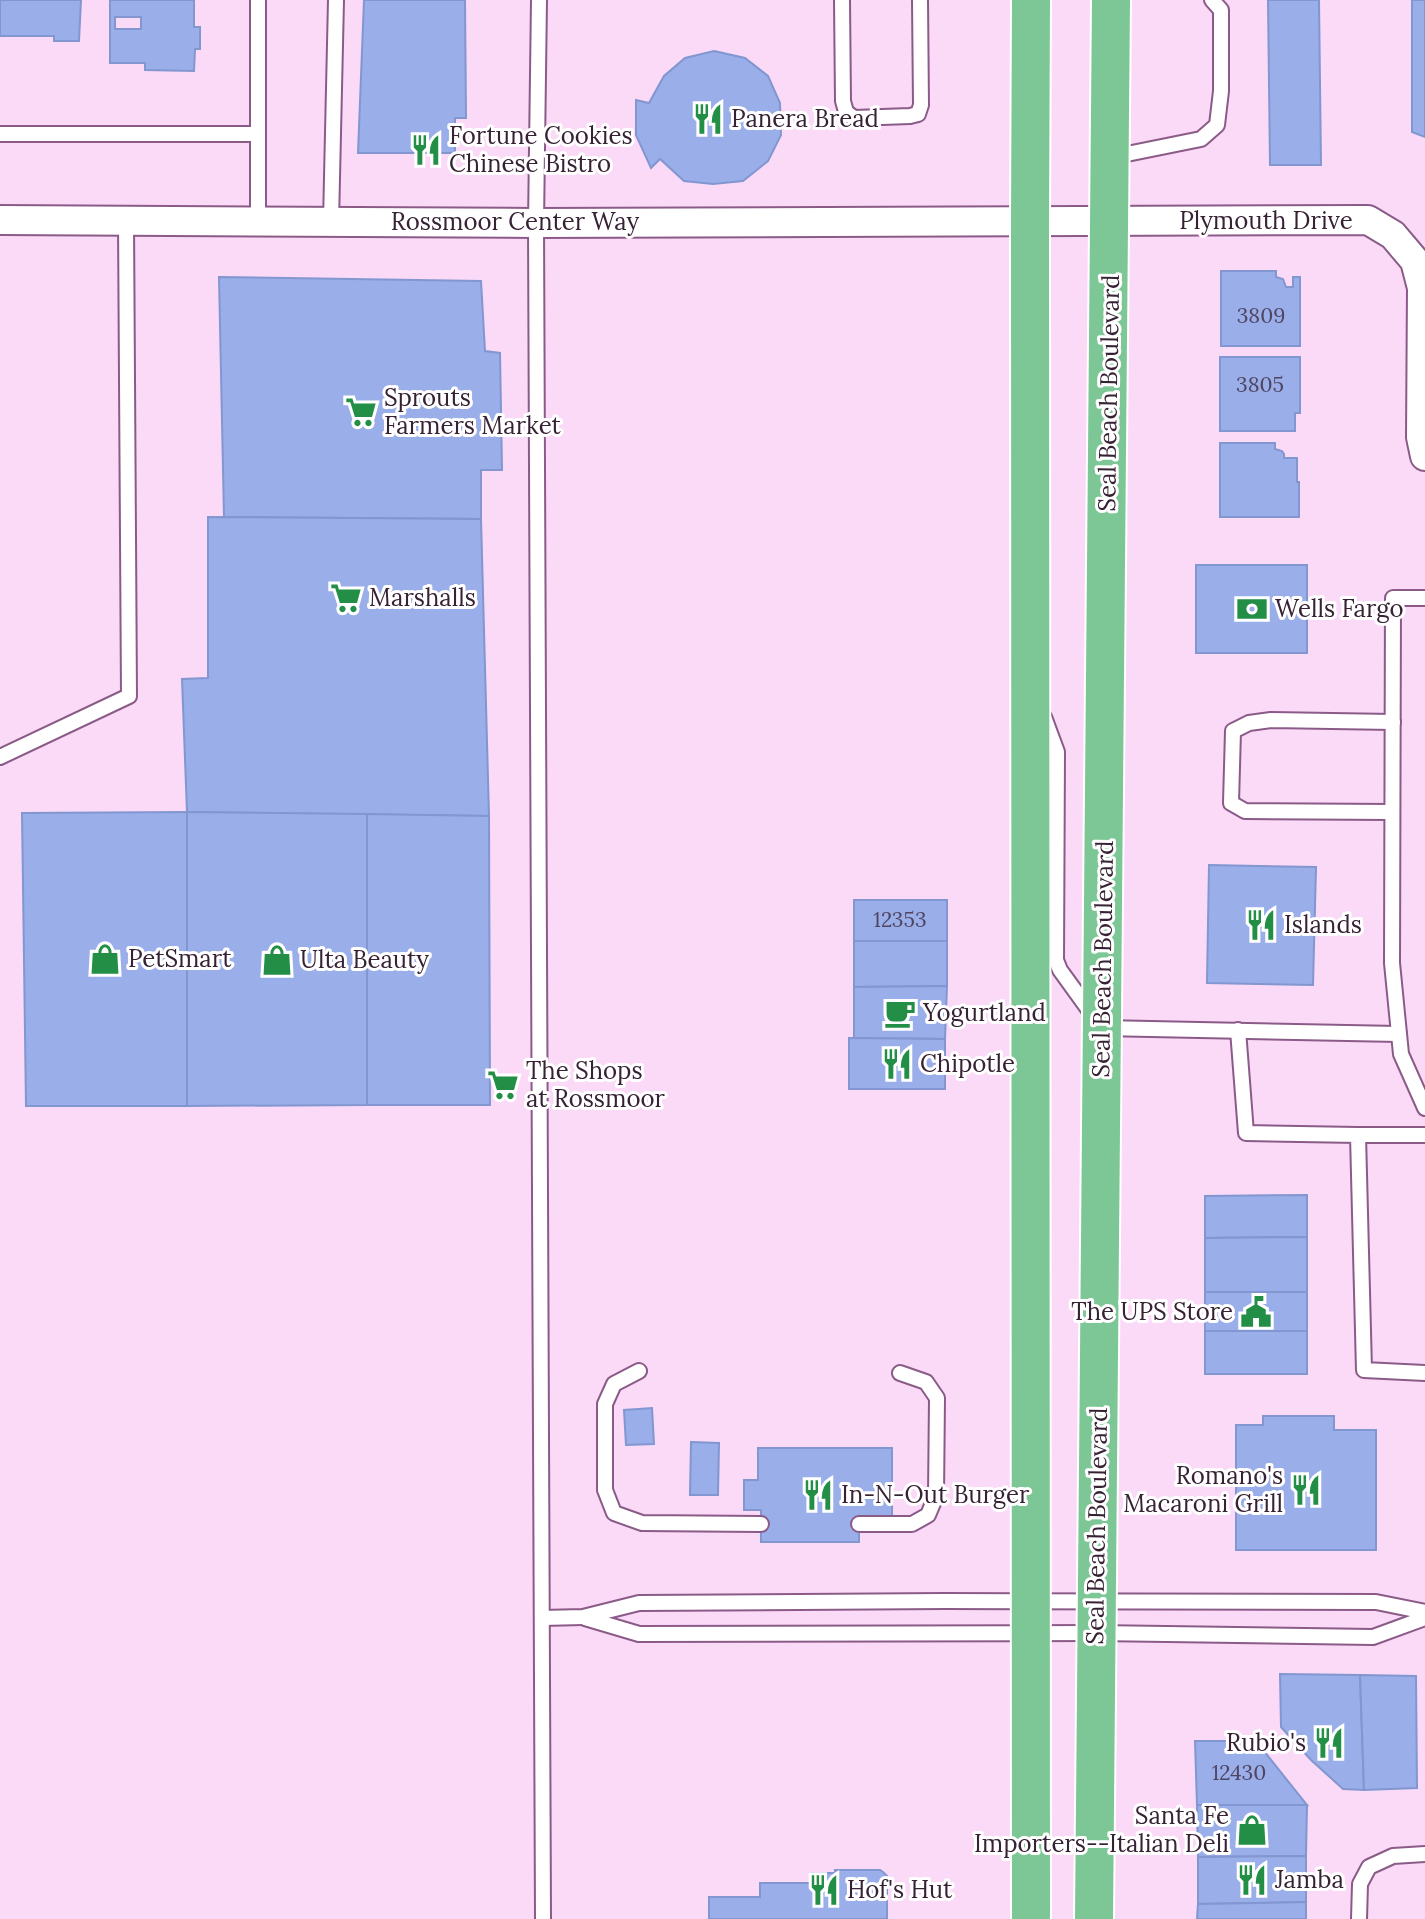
<svg xmlns="http://www.w3.org/2000/svg" width="1425" height="1919" font-family="Lora,serif">
	<style>
		.building { fill: #9aaee9; stroke: #8296d0; stroke-width: 2; fill-rule: evenodd }
		.lines { fill: none; stroke-linecap: round; stroke-linejoin: round }
		.lane-casing { stroke: #8b5b88; stroke-width: 18 }
		.street-casing { stroke: #8b5b88; stroke-width: 32 }
		.primary-casing { stroke: #fff; stroke-width: 42 }
		.lane { stroke: #fff; stroke-width: 14 }
		.street { stroke: #fff; stroke-width: 28 }
		.primary { stroke: #7cc795; stroke-width: 38 }
		.labels { text-anchor: middle; stroke-width: 6; stroke-linejoin: round; paint-order: stroke }
		.number-label { font-size: 21px; fill: #4f4561 }
		.poi-label { font-size: 24px; fill: #362234; stroke: #fff; text-anchor: start }
		.street-label { font-size: 24px; fill: #362234; stroke: #fff }
	</style>
	<rect width="100%" height="100%" fill="#fbdaf8"/>
	<g class="building">
		<polygon points="0,0 81,0 79,41 54,41 54,36 0,36"/>
		<path d="M110,0H194V27H200V49H195L194,71L145,70V63H110ZM115,17H141V29H115Z"/>
		<polygon points="364,0 465,0 466,118 455,118 455,153 358,153"/>
		<polygon points="1268,0 1319,0 1321,165 1270,165"/>
		<polygon points="1412,0 1425,0 1425,137 1412,132"/>
		<polygon points="714,51 745,58 768,76 780,103 781,135 768,161 743,181 713,184 684,181 660,159 651,168 636,135 636,100 649,103 664,76 685,58"/>
		<polygon points="1221,271 1276,271 1276,277 1283,279 1286,287 1293,287 1293,277 1300,277 1300,346 1221,346"/>
		<polygon points="219,277 481,281 485,351 500,353 502,470 481,470 481,519 224,517"/>
		<polygon points="1220,357 1300,357 1300,413 1295,413 1295,431 1220,431"/>
		<polygon points="1220,443 1275,443 1275,449 1282,451 1284,454 1284,458 1297,458 1297,482 1299,482 1299,517 1220,517"/>
		<polygon points="208,517 481,519 489,816 187,812 182,679 208,678"/>
		<rect x="1196" y="565" width="111" height="88"/>
		<polygon points="187,812 367,814 367,1105 187,1106"/>
		<polygon points="187,812 187,1106 26,1106 22,813"/>
		<polygon points="367,814 489,816 490,1105 367,1105"/>
		<polygon points="1209,865 1316,867 1313,985 1207,983"/>
		<rect x="854" y="900" width="93" height="41"/>
		<polygon points="854,941 947,941 947,986 854,987"/>
		<polygon points="947,986 945,1039 854,1038 854,987"/>
		<polygon points="849,1038 945,1039 945,1089 849,1089"/>
		<polygon points="1307,1195 1307,1237 1205,1238 1205,1196"/>
		<polygon points="1307,1237 1307,1292 1205,1292 1205,1238"/>
		<rect x="1205" y="1292" width="102" height="39"/>
		<rect x="1205" y="1331" width="102" height="43"/>
		<polygon points="652,1408 654,1444 626,1445 624,1410"/>
		<polygon points="1263,1416 1334,1416 1334,1430 1376,1430 1376,1550 1236,1550 1236,1425 1263,1425"/>
		<polygon points="691,1442 719,1443 718,1495 690,1495"/>
		<polygon points="758,1448 892,1448 892,1517 859,1517 859,1542 761,1542 761,1510 744,1510 744,1480 758,1480"/>
		<polygon points="1280,1674 1360,1675 1364,1790 1343,1789 1311,1760 1281,1727"/>
		<polygon points="1360,1675 1416,1676 1417,1788 1364,1790"/>
		<polygon points="1195,1741 1256,1741 1307,1805 1197,1805"/>
		<polygon points="1197,1805 1307,1805 1306,1856 1198,1857"/>
		<polygon points="1306,1856 1306,1902 1198,1904 1198,1857"/>
		<polygon points="835,1870 880,1870 883,1872 887,1876 887,1919 709,1919 709,1897 760,1897 760,1883 812,1883 810,1873 835,1873"/>
		<polygon points="1306,1902 1306,1919 1197,1919 1198,1904"/>
	</g>
	<g class="lines">
		<defs>
			<g id="lane">
				<polyline points="258,0 258,222"/>
				<polyline points="539,0 536,223 543,1919"/>
				<polyline points="842,0 843,101 846,112 854,118 910,116 918,114 921,105 920,0"/>
				<polyline points="0,134 257,134"/>
				<polyline points="1112,157 1201,139 1217,125 1221,91 1221,10 1212,0"/>
				<polyline points="331,222 336,0"/>
				<polyline points="1425,598 1393,598 1392,963 1401,1054 1425,1108"/>
				<polyline points="1044,717 1057,752 1056,960 1060,970 1102,1028 1399,1034"/>
				<polyline points="0,757 129,696 126,221"/>
				<polyline points="1392,812 1245,811 1231,803 1233,731 1249,723 1271,720 1393,722"/>
				<polyline points="1238,1030 1246,1133 1358,1135 1364,1370 1425,1373"/>
				<polyline points="1358,1135 1425,1135"/>
				<polyline points="639,1371 614,1384 605,1404 605,1490 614,1513 642,1523 761,1524"/>
				<polyline points="859,1524 912,1524 928,1515 936,1496 937,1398 926,1382 900,1373"/>
				<polyline points="542,1618 583,1617 639,1603 945,1601 1376,1602 1425,1612"/>
				<polyline points="585,1618 639,1634 1096,1633 1373,1637 1425,1618"/>
				<polyline points="1359,1919 1360,1884 1369,1867 1393,1856 1425,1854"/>
			</g>
			<polyline id="street" points="0,220 536,223 1368,220 1393,235 1415,261 1422,288 1421,437 1425,456"/>
			<g id="primary">
				<polyline points="1031,1919 1030,221 1031,0"/>
				<polyline points="1094,1919 1111,0"/>
			</g>
		</defs>
		<use href="#lane" class="lane-casing"/>
		<use href="#street" class="street-casing"/>
		<use href="#primary" class="primary-casing"/>
		<use href="#lane" class="lane"/>
		<use href="#street" class="street"/>
		<use href="#primary" class="primary"/>
	</g>
	<defs>
		<symbol id="restaurant-bare" viewBox="-9 -9 18 18"><path d="M-5-6h1v4h1v-4h1v4h1v-4h1v5L-1.5 .5V6h-2V.5L-5-1ZM5-6V6H3V1.5H1.5Q1.5-4 5-6Z" fill="#238e45" stroke="#fff" stroke-width="2.5" paint-order="stroke"/></symbol>
		<symbol id="supermarket-bare" viewBox="-9 -9 18 18"><path d="M-6-5.5h2.5l.6 2H6L4.5 2H-2.5L-4.4-4H-6ZM-1.5 3.2a1.3 1.3 0 1 0 .1 0ZM3 3.2a1.3 1.3 0 1 0 .1 0Z" fill="#238e45" stroke="#fff" stroke-width="2.5" paint-order="stroke"/></symbol>
		<symbol id="bank-bare" viewBox="-9 -9 18 18"><path d="M-6-4H6V4H-6ZM0-2.3a2.3 2.3 0 1 0 0 4.6a2.3 2.3 0 1 0 0-4.6Z" fill="#238e45" stroke="#fff" stroke-width="2.5" paint-order="stroke"/></symbol>
		<symbol id="shop-bare" viewBox="-9 -9 18 18"><path d="M-5-2.5h2.3a2.7 3.5 0 0 1 5.4 0H5L5.5 6h-11ZM-1.5-2.5h3a1.5 2.3 0 0 0-3 0Z" fill="#238e45" stroke="#fff" stroke-width="2.5" paint-order="stroke"/></symbol>
		<symbol id="cafe-bare" viewBox="-9 -9 18 18"><path d="M-5.5-4.5H6V0H3Q3 3.5 0 3.5H-2.5Q-5.5 3.5-5.5 0ZM3-3.2v2h1.7v-2ZM-6 4.5H4V6H-6Z" fill="#238e45" stroke="#fff" stroke-width="2.5" paint-order="stroke"/></symbol>
		<symbol id="civic-bare" viewBox="-9 -9 18 18"><path d="M-.6-6.5H3V-4.5H.6V-3L4-1V1h2V6H-6V1h2V-1L-.6-3ZM-1.2 2.5V6h2.4V2.5Z" fill="#238e45" stroke="#fff" stroke-width="2.5" paint-order="stroke"/></symbol>
	</defs>
	<g fill-rule="evenodd">
		<use href="#restaurant-bare" x="686" y="97" width="44" height="44"/>
		<use href="#restaurant-bare" x="404" y="128" width="44" height="44"/>
		<use href="#supermarket-bare" x="339" y="390" width="44" height="44"/>
		<use href="#supermarket-bare" x="324" y="576" width="44" height="44"/>
		<use href="#bank-bare" x="1230" y="587" width="44" height="44"/>
		<use href="#restaurant-bare" x="1239" y="903" width="44" height="44"/>
		<use href="#shop-bare" x="83" y="937" width="44" height="44"/>
		<use href="#shop-bare" x="255" y="938" width="44" height="44"/>
		<use href="#cafe-bare" x="878" y="991" width="44" height="44"/>
		<use href="#restaurant-bare" x="875" y="1042" width="44" height="44"/>
		<use href="#supermarket-bare" x="481" y="1063" width="44" height="44"/>
		<use href="#civic-bare" x="1234" y="1290" width="44" height="44"/>
		<use href="#restaurant-bare" x="1284" y="1468" width="44" height="44"/>
		<use href="#restaurant-bare" x="796" y="1473" width="44" height="44"/>
		<use href="#restaurant-bare" x="1307" y="1721" width="44" height="44"/>
		<use href="#shop-bare" x="1230" y="1808" width="44" height="44"/>
		<use href="#restaurant-bare" x="1230" y="1858" width="44" height="44"/>
		<use href="#restaurant-bare" x="802" y="1868" width="44" height="44"/>
	</g>
	<g class="labels">
		<g class="number-label">
			<text x="1261" y="323">3809</text>
			<text x="1260" y="392">3805</text>
			<text x="900" y="927">12353</text>
			<text x="1239" y="1780">12430</text>
		</g>
		<g class="poi-label">
			<text x="731" y="127">Panera Bread</text>
			<text x="449" y="144">Fortune Cookies<tspan x="449" dy="28">Chinese Bistro</tspan></text>
			<text x="384" y="406">Sprouts<tspan x="384" dy="28">Farmers Market</tspan></text>
			<text x="369" y="606">Marshalls</text>
			<text x="1275" y="617">Wells Fargo</text>
			<text x="1284" y="933">Islands</text>
			<text x="128" y="967">PetSmart</text>
			<text x="300" y="968">Ulta Beauty</text>
			<text x="923" y="1021">Yogurtland</text>
			<text x="920" y="1072">Chipotle</text>
			<text x="526" y="1079">The Shops<tspan x="526" dy="28">at Rossmoor</tspan></text>
			<text x="1233" y="1320" text-anchor="end">The UPS Store</text>
			<text x="1283" y="1484" text-anchor="end">Romano's<tspan x="1283" dy="28">Macaroni Grill</tspan></text>
			<text x="841" y="1503">In-N-Out Burger</text>
			<text x="1306" y="1751" text-anchor="end">Rubio's</text>
			<text x="1229" y="1824" text-anchor="end">Santa Fe<tspan x="1229" dy="28">Importers--Italian Deli</tspan></text>
			<text x="1275" y="1888">Jamba</text>
			<text x="847" y="1898">Hof's Hut</text>
		</g>
		<g class="street-label">
			<text x="1266" y="229">Plymouth Drive</text>
			<text x="515" y="230">Rossmoor Center Way</text>
			<text transform="translate(1109 393) rotate(-89)" y="8">Seal Beach Boulevard</text>
			<text transform="translate(1103 959) rotate(-89)" y="8">Seal Beach Boulevard</text>
			<text transform="translate(1097 1526) rotate(-89)" y="8">Seal Beach Boulevard</text>
		</g>
	</g>
</svg>
